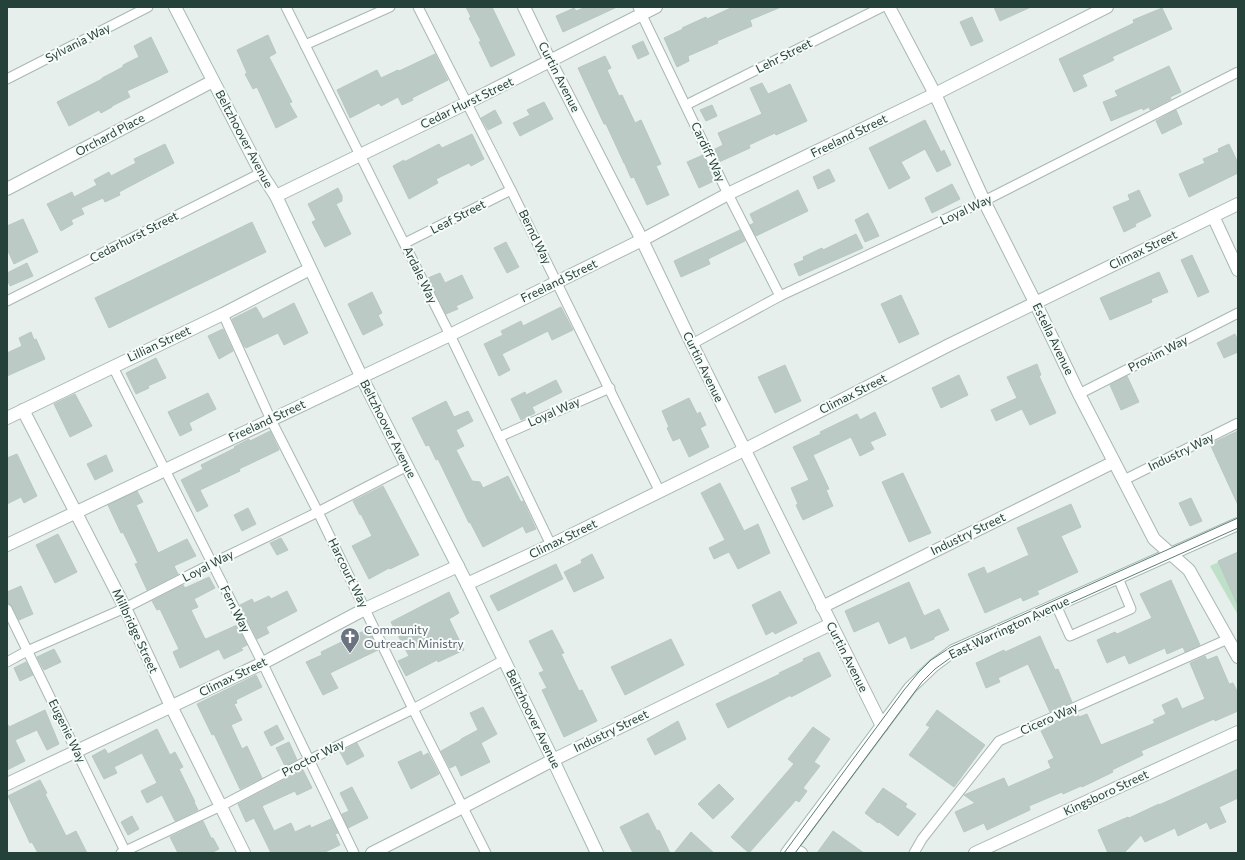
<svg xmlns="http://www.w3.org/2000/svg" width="1245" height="860" font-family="Commissioner,sans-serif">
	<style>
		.green { fill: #bfe0c8 }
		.building { fill: #bbcac4; stroke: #b8c9c2 }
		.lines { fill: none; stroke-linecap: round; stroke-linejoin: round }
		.lane-casing { stroke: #a8b8b2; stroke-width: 11 }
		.street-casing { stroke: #a8b8b2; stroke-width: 14 }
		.secondary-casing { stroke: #a4bbb3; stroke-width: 14 }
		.lane { stroke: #fff; stroke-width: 9 }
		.street { stroke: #fff; stroke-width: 12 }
		.secondary { stroke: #fff; stroke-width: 12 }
		.tram { stroke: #5f7d75; stroke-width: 1 }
		.labels { text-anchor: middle; stroke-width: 4; stroke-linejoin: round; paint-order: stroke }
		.street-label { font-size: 12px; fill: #24423a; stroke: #f7fbf9 }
		.worship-label { font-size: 12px; fill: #5b616d; stroke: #f7fbf9; text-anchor: start }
	</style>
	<rect width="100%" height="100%" fill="#e6efeb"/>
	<polygon class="green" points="1238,553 1238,615 1210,566"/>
	<g class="building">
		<polygon points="466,7 492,7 515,55 491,67 479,42 481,41 469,18 471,17"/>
		<polygon points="586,7 617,7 563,32 556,16 574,8 576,11"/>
		<polygon points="733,7 781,7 750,20 752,26 717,41 718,43 688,56 689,61 677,67 664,38 683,29 682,28 706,17 707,19"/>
		<polygon points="994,7 1031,7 1000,21"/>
		<polygon points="1162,8 1172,29 1112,57 1114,60 1082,75 1087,86 1074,92 1059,59 1134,23 1133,20"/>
		<polygon points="972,17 983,41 971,46 960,22"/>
		<polygon points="268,35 276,53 269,57 292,102 289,103 297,117 276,128 257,87 253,89 245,74 247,73 237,50"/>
		<polygon points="151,37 168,72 127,91 130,97 112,106 112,107 101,113 99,110 69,126 57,102 102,79 102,78 123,67 123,65 139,57 134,46"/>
		<polygon points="643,41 649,54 638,59 632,46"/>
		<polygon points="435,54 448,80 412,98 413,100 402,105 398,97 381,106 379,103 350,118 337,90 377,70 381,78 398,70 399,71"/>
		<polygon points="605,56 611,68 607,70 619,96 622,95 635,123 641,120 661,164 656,166 669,195 647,205 634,177 631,178 624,162 624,163 606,124 604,124 578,68"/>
		<polygon points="1169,66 1181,92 1170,97 1171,99 1150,110 1149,107 1143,110 1142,108 1111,121 1103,102 1118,96 1115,91"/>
		<polygon points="762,83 768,94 790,84 807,121 776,135 775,133 749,145 750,148 719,162 713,150 723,145 718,133 762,114 750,88"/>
		<polygon points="544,102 553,119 520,136 513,123 530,115 527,110"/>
		<polygon points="712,105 717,116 706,121 700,110"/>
		<polygon points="495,110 502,123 488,130 481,118"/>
		<polygon points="1176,110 1182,124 1162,134 1156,121"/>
		<polygon points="925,120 941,152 944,150 951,165 937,172 925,149 901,162 910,178 889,189 869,148"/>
		<polygon points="472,134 484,159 471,166 469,163 436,179 438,183 409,199 393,166 404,160 404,162 439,144 442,148"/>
		<polygon points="165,144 174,163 119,192 120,195 105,202 103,198 81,208 84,214 71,220 73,224 61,231 47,204 72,192 74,197 97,185 94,180 109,172 111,176 136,163 134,159"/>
		<polygon points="1229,144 1238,163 1238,173 1189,197 1179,174 1205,163 1203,159 1219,152 1218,149"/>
		<polygon points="703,155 714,181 699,188 687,162"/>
		<polygon points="829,169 835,181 818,189 813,177"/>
		<polygon points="952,184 960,199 932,213 925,198"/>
		<polygon points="338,188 342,196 342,201 336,204 351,234 325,247 312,222 316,220 308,204"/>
		<polygon points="798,190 808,211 756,236 750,225 754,223 750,214"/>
		<polygon points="1139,190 1151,216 1135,224 1136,226 1124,232 1113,207 1130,200 1128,195"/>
		<polygon points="868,213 879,236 865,242 855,220"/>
		<polygon points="23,219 38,252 14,264 7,249 7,226"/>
		<polygon points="252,222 266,252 109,328 95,298"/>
		<polygon points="740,230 745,241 708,259 710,264 681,277 674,261"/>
		<polygon points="856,234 863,248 817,268 799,276 794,264 804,260 803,257 822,248 823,250"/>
		<polygon points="506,242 519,267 507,273 494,248"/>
		<polygon points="1192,255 1209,292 1198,297 1181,260"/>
		<polygon points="27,263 33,276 10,286 7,279 7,273"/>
		<polygon points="1159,272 1168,292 1151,299 1152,302 1110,320 1100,298"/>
		<polygon points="440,273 445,283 462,275 473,298 456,306 458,309 446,314 428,278"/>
		<polygon points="372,292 382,313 378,315 383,325 363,335 348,304"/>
		<polygon points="901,295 919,334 899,343 881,304"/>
		<polygon points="294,303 308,333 284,345 278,333 246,348 244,346 232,319 256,307 263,319"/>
		<polygon points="561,307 573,330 552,340 548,331 502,354 510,370 499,376 484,344 503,335 501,331 521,321 523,326"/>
		<polygon points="223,329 233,351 219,359 208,336"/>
		<polygon points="31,332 34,340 36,339 45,359 7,376 7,353 22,346 19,338"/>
		<polygon points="1235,334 1238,341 1238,352 1224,358 1217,343"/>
		<polygon points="156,358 166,378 148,386 149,388 136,394 126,373"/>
		<polygon points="1037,364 1041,375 1039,376 1056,413 1030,425 1022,409 996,421 991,410 1017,398 1007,377"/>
		<polygon points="785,365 801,401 775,413 758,377"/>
		<polygon points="959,375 968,395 941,408 932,388"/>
		<polygon points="1127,376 1139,402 1121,410 1110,385"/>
		<polygon points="556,380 562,392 532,407 535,413 521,420 511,399 525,392 526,395"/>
		<polygon points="208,393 216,409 189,423 192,430 180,436 168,412"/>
		<polygon points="75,394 92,426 70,437 54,404"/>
		<polygon points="689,398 697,414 700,412 706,425 700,428 709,447 689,457 680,438 673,441 667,428 669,427 662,411"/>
		<polygon points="446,401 454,417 468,411 473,421 456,430 464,446 456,450 472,481 480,482 483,488 508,476 521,502 523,501 536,529 526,533 523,526 483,547 470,522 469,523 438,459 436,460 429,445 426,446 412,418"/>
		<polygon points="875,412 886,435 870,442 874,449 860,456 851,437 813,455 829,489 826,490 833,506 803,520 796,505 798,504 791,488 809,480 793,447 821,434 820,432 857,414 860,420"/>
		<polygon points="270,431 279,450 239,469 240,471 200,490 208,506 197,512 181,480 203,469 201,465 235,448 234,447 249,439 250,441"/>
		<polygon points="1238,431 1238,505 1210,444"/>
		<polygon points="17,454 37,496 24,503 21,497 7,504 7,458"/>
		<polygon points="106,455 113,471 95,480 87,464"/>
		<polygon points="903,473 931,533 909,542 882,482"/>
		<polygon points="720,483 744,531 758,524 770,553 738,569 729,552 714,559 709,548 725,540 701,493"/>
		<polygon points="383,486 419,555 390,569 389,568 369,579 352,546 372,536 361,514 360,515 353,501"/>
		<polygon points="137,491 143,502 136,505 158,553 187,539 196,556 174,566 178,574 147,590 135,564 138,563 123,532 121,533 108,505"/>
		<polygon points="1191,498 1202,521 1190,526 1179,503"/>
		<polygon points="1071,504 1081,527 1061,536 1078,572 1037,591 1039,594 1023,601 1021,597 985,613 968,574 984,567 987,574 1029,555 1017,528"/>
		<polygon points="248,508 256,524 242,531 234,515"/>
		<polygon points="58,534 77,572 55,583 36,545"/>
		<polygon points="281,538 288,550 277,555 270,543"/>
		<polygon points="1238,552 1238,606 1218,561"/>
		<polygon points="592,554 604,578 574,592 564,572 582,563 581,560"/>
		<polygon points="556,564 563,579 498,611 490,596"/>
		<polygon points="209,577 215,588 194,599 198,607 191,610 204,637 206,639 237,625 247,645 241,648 243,650 224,659 219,649 180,668 173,652 179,649 160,609 157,610 152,601 183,585 185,588"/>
		<polygon points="1171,580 1200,645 1185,652 1183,647 1167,654 1165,648 1129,664 1125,655 1107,663 1097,640 1115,632 1117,634 1152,618 1140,594"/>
		<polygon points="909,582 924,616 939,609 949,630 934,637 934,639 911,649 906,636 889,644 879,621 854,632 845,611"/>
		<polygon points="21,586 33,614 19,620 12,606 7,603 7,592"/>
		<polygon points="287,591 297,611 266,627 269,633 257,639 240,605 252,599 254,603 269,596 271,599"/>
		<polygon points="780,591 797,623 775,634 773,631 766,635 752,605"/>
		<polygon points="449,592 459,613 449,619 464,650 438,662 437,660 406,676 398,661 409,656 391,622"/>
		<polygon points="368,629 378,650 330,673 338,688 323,695 306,662 322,655 321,652"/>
		<polygon points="552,630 564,653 561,654 579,691 582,690 597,721 564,737 542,690 547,688 539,673 544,671 529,641"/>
		<polygon points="1040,636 1055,670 1058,669 1072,702 1050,712 1028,664 998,678 1000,682 986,688 976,663 1004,650 1005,652"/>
		<polygon points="671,639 684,665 625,695 611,667"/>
		<polygon points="54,649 61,662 44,670 37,657"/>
		<polygon points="819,652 831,676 791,697 791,695 728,728 716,704 780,674 779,673 804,661 803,659"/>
		<polygon points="1205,656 1207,660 1217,656 1229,684 1233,683 1238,693 1238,711 1215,721 1214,719 1141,751 1143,755 1112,770 1113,772 1082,787 1081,786 1063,794 1062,792 1029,806 1030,810 987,830 984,823 964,832 955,812 975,803 964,795 1004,778 1008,787 1051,768 1048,761 1054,758 1041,731 1055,724 1055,723 1077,713 1079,717 1087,714 1101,745 1155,723 1153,720 1166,714 1162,705 1177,698 1182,709 1205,699 1190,663"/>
		<polygon points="26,662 33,675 20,681 14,668"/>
		<polygon points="256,675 262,687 236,700 237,703 234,704 242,720 231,725 242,749 247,746 262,778 240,789 214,734 212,735 197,704"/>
		<polygon points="483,707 497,734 481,743 490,762 461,776 456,765 450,768 441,751 461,740 461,739 478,730 470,713"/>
		<polygon points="45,710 59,744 47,750 37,730 15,740 25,761 7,770 7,723 9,727"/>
		<polygon points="937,710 985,745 954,787 909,755 930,727 926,725"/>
		<polygon points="678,721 686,739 655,755 647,739"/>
		<polygon points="277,725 284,739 271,746 264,732"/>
		<polygon points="813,727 830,739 814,762 820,766 803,788 807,791 799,802 796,800 749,853 731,837 794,764 788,759"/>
		<polygon points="157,729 170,755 175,752 183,767 179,769 195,802 194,802 198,810 175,821 162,795 147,803 141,791 157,783 142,753 114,767 117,773 104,779 92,756 105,749 108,754"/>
		<polygon points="289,742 297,760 285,766 276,748"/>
		<polygon points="357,743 364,756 347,765 340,752"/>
		<polygon points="421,751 423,756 428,753 439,774 411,789 398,762"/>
		<polygon points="1238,769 1238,798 1219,807 1226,822 1210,829 1207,822 1178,836 1175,828 1145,842 1141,835 1124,853 1108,853 1098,830 1128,817 1129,818 1159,804 1159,805"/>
		<polygon points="303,770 312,788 297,795 295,791 262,806 274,831 291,823 295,832 310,825 311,828 331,819 338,833 335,834 340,845 323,853 271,853 254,818 246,822 238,804"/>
		<polygon points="40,780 47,793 45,794 66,836 76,831 87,853 38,853 32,842 30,843 8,796"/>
		<polygon points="719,784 734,799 713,819 698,804"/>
		<polygon points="352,787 368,818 348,828 342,814 349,811 340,793"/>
		<polygon points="883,788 907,804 905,807 916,814 898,836 879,822 878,823 865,813"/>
		<polygon points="648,813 657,831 659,830 670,853 633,853 620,827"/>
		<polygon points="132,816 139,829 128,835 121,822"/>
		<polygon points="203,821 211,838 213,838 219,849 211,853 178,853 170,837"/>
		<polygon points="833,831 864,853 817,853"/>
		<polygon points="691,832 714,853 674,853"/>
	</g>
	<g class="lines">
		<defs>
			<g id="lane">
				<polyline points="286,7 450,335 551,545"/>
				<polyline points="418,7 511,190 659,490"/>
				<polyline points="638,7 728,194 780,296"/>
				<polyline points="305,45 390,7"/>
				<polyline points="7,79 148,7"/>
				<polyline points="686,105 882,7"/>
				<polyline points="405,243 511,190"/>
				<polyline points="7,301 261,173"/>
				<polyline points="223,314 271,420 318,512 413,709 486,853"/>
				<polyline points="692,344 780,296 984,201 1238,72"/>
				<path d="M113,367C162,465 213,563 262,662C293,725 323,789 354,853"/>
				<polyline points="1079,394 1238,313"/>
				<polyline points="499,437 610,388"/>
				<polyline points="1124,480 1238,423"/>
				<polyline points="1056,605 1070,636 1131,609 1118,578"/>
				<polyline points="7,609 126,853"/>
				<polyline points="7,662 27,651 125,608 213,563 318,512 407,466"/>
				<polyline points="121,853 221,806 309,760 413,709 504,660"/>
				<polyline points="914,853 922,839 999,741 1228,639"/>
			</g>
			<g id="street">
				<polyline points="524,7 550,61 642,240 692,344 882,726"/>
				<polyline points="889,7 935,94 984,201 1035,302 1079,394 1154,539 1189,570 1238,657"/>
				<polyline points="7,189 213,81"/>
				<polyline points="276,196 467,103 656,7"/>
				<polyline points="1213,216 1238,270"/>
				<polyline points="23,410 125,608 171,706 244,853"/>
				<polyline points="7,418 223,314 310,269"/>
				<polyline points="7,545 450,335 642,240 728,194 935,94 1107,7"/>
				<polyline points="467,584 551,545 744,450 949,345 1238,204"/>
				<polyline points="822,607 1114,462"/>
				<polyline points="7,784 263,663 365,609 458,566"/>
				<polyline points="791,848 801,853"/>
				<polyline points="372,853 463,807 553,760 831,624"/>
				<polyline points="975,853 1238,732"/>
			</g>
			<g id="secondary">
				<polyline points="175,7 261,173 276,196 361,376 467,584 553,760 597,853"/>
				<polyline points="787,853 910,688 933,666 953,651 1238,524"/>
			</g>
		</defs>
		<use href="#lane" class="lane-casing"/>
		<use href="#street" class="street-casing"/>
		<use href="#secondary" class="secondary-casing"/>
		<use href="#lane" class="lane"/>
		<use href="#street" class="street"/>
		<use href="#secondary" class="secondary"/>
		<g class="tram">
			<polyline points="784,853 904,690 918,673 931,660 951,647 1238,518"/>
			<polyline points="795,853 922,682 935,669 953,656 1238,528"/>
		</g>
	</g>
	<defs>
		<symbol id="church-pin" viewBox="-11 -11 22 30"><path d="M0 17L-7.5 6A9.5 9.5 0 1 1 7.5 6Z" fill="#6b7280" stroke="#f7fbf9"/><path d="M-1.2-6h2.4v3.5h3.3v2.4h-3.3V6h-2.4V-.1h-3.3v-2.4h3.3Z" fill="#fff"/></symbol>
	</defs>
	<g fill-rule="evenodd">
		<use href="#church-pin" x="339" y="626" width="22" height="30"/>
	</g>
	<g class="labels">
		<g class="street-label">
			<text transform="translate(78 43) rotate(-27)" y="4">Sylvania Way</text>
			<text transform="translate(784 56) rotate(-27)" y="4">Lehr Street</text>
			<text transform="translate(559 77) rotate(63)" y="4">Curtin Avenue</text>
			<text transform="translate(467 103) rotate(-26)" y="4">Cedar Hurst Street</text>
			<text transform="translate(110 135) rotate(-28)" y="4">Orchard Place</text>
			<text transform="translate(849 136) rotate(-26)" y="4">Freeland Street</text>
			<text transform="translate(244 139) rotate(62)" y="4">Beltzhoover Avenue</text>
			<text transform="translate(708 152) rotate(65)" y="4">Cardiff Way</text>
			<text transform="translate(966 210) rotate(-25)" y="4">Loyal Way</text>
			<text transform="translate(458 217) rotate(-27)" y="4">Leaf Street</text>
			<text transform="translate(134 237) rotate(-27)" y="4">Cedarhurst Street</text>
			<text transform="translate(535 237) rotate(64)" y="4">Bernd Way</text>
			<text transform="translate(1143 250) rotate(-26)" y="4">Climax Street</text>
			<text transform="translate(420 275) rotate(64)" y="4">Ardale Way</text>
			<text transform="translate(559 281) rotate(-26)" y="4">Freeland Street</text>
			<text transform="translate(1053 339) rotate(64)" y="4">Estella Avenue</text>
			<text transform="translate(159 344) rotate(-25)" y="4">Lillian Street</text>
			<text transform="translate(1158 354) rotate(-27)" y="4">Proxim Way</text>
			<text transform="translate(703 367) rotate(64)" y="4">Curtin Avenue</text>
			<text transform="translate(853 394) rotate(-27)" y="4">Climax Street</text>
			<text transform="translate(554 412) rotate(-24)" y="4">Loyal Way</text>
			<text transform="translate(267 421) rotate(-25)" y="4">Freeland Street</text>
			<text transform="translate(388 429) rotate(63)" y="4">Beltzhoover Avenue</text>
			<text transform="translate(1181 452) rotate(-26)" y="4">Industry Way</text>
			<text transform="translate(968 534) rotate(-26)" y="4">Industry Street</text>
			<text transform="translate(563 539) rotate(-26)" y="4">Climax Street</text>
			<text transform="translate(208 566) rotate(-27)" y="4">Loyal Way</text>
			<text transform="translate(348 573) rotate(64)" y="4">Harcourt Way</text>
			<text transform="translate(235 609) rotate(63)" y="4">Fern Way</text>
			<text transform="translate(1009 628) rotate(-25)" y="4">East Warrington Avenue</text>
			<text transform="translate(135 631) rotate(65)" y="4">Millbridge Street</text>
			<text transform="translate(847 657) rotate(63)" y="4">Curtin Avenue</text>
			<text transform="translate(233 677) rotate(-26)" y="4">Climax Street</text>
			<text transform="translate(533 719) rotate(64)" y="4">Beltzhoover Avenue</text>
			<text transform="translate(1049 719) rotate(-24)" y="4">Cicero Way</text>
			<text transform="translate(67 731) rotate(64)" y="4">Eugenie Way</text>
			<text transform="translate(611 731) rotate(-26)" y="4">Industry Street</text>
			<text transform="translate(313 758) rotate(-27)" y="4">Proctor Way</text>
			<text transform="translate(1106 793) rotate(-25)" y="4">Kingsboro Street</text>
		</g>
		<g class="worship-label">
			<text x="364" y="634">Community<tspan x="364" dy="14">Outreach Ministry</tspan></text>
		</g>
	</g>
	<rect width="1245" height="860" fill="none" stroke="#24423a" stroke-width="16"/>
</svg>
